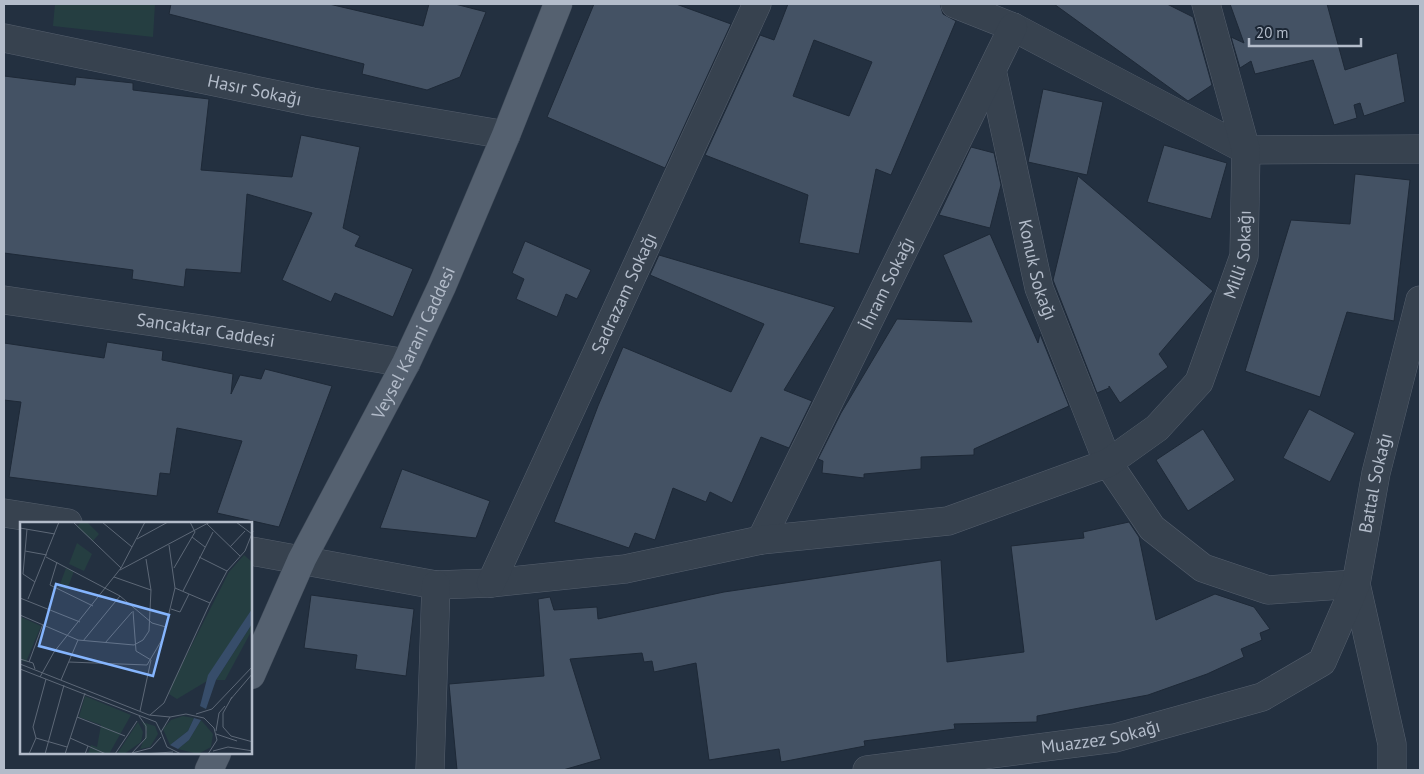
<svg xmlns="http://www.w3.org/2000/svg" width="1424" height="774" font-family="'PT Sans',sans-serif">
	<style>
		.green { fill: #253e41 }
		.building { fill: #445264; stroke: #1e2937; fill-rule: evenodd }
		.lines { fill: none; stroke-linecap: round; stroke-linejoin: round }
		.minor-casing { stroke: #555f6d; stroke-width: 29 }
		.major-casing { stroke: #404b59; stroke-width: 29 }
		.minor { stroke: #37424f; stroke-width: 28 }
		.major { stroke: #556170; stroke-width: 28 }
		.labels { text-anchor: middle; stroke-width: 5; stroke-linejoin: round; paint-order: stroke }
		.street-label { font-size: 18px; fill: #b3bcca; stroke: #1c2735 }
		.inset-road { fill: none; stroke: #5d6877; stroke-width: 1 }
		.view { fill: #85b5fe; fill-opacity: 0.15; stroke: #85b5fe; stroke-width: 2.5 }
		.inset-edge { fill: none; stroke: #b3bcca; stroke-width: 2.5 }
	</style>
	<rect width="100%" height="100%" fill="#233040"/>
	<polygon class="green" points="55,4 155,4 153,37 53,26"/>
	<g class="building">
		<polygon points="171,4 329,4 423,26 429,4 455,4 486,12 460,77 427,90 362,74 364,64 169,14"/>
		<polygon points="594,4 676,4 731,24 665,168 547,117"/>
		<path d="M788,4H940L943,14L956,21L891,175L876,169L859,254L799,243L808,195L705,155L760,35L774,40ZM814,40L872,62L849,116L793,96Z"/>
		<polygon points="1054,4 1167,4 1193,17 1212,85 1188,101"/>
		<polygon points="1230,4 1327,4 1345,70 1397,53 1405,102 1364,116 1360,103 1354,105 1357,118 1334,125 1313,60 1255,74 1251,61 1240,68 1231,37 1244,43"/>
		<polygon points="4,76 75,85 76,77 133,83 133,90 209,99 201,170 292,177 301,135 360,147 343,228 360,236 355,246 413,269 393,317 335,293 331,302 282,280 312,213 247,194 241,273 186,269 184,287 132,279 133,270 4,253"/>
		<polygon points="1043,89 1103,102 1087,175 1028,162"/>
		<polygon points="1164,145 1227,163 1211,219 1147,202"/>
		<polygon points="971,147 994,153 1001,185 990,228 939,215"/>
		<polygon points="1355,174 1410,180 1394,321 1347,312 1320,397 1245,371 1291,220 1350,224"/>
		<polygon points="1078,176 1213,291 1159,354 1168,367 1120,403 1109,386 1109,388 1097,393 1053,280"/>
		<polygon points="990,234 1038,343 1040,334 1069,406 974,449 974,455 921,457 921,469 864,474 864,478 822,473 823,461 818,459 841,413 897,319 972,322 943,255"/>
		<polygon points="525,241 591,270 577,299 566,294 557,317 516,299 524,279 512,273"/>
		<polygon points="659,255 835,307 784,390 812,401 789,448 761,437 732,503 710,492 706,502 673,488 655,540 635,533 629,548 554,522 598,406 623,347 731,392 764,324 650,275"/>
		<polygon points="107,342 163,351 162,360 233,374 231,394 240,375 261,379 265,369 332,386 279,527 217,513 242,441 177,428 170,474 160,473 157,496 9,477 21,402 4,400 4,343 104,358"/>
		<polygon points="1309,409 1355,433 1330,482 1283,458"/>
		<polygon points="1203,429 1235,480 1188,511 1156,460"/>
		<polygon points="402,469 490,501 476,538 380,528"/>
		<polygon points="1129,522 1139,537 1156,620 1215,594 1254,607 1270,629 1260,633 1262,640 1241,649 1244,657 1207,674 1148,695 1037,716 1037,722 954,724 955,729 864,741 865,746 781,762 779,749 709,760 696,663 654,672 652,661 644,662 642,653 570,659 601,759 563,770 457,770 449,684 544,676 538,599 550,597 554,610 597,607 598,619 724,592 941,560 947,662 1024,652 1011,546 1084,538 1083,532"/>
		<polygon points="311,595 414,609 406,676 355,669 357,655 304,648"/>
	</g>
	<g class="lines">
		<defs>
			<g id="minor">
				<polyline points="955,4 1013,27 1246,150 1420,149"/>
				<path id="s1" d="M4,38L312,102L506,135"/>
				<path id="s2" d="M992,70L1039,288L1108,463L1152,528L1203,568L1268,590L1356,584L1392,744V770"/>
				<path id="s3" d="M4,300L208,330L406,363"/>
				<polyline points="4,513 68,523"/>
				<path id="s4" d="M761,540L1013,27"/>
				<path id="s5" d="M251,551L436,585L491,583L625,569L761,540L948,521L1108,463L1157,428L1199,382L1244,256L1246,150L1206,4"/>
				<path id="s6" d="M491,583L757,4"/>
				<polyline points="430,770 436,585"/>
				<path id="s7" d="M867,770L1115,738L1262,697L1322,662L1356,584L1376,473L1420,300"/>
			</g>
			<g id="major">
				<path id="s8" d="M251,675L302,559L406,363L442,286L506,135L558,4"/>
				<polyline points="209,770 217,753"/>
			</g>
		</defs>
		<use href="#minor" class="minor-casing"/>
		<use href="#major" class="major-casing"/>
		<use href="#minor" class="minor"/>
		<use href="#major" class="major"/>
	</g>
	<g class="labels">
		<g class="street-label">
			<text dy="6" stroke="none"><textPath href="#s1" startOffset="256">Hasır Sokağı</textPath></text>
			<text dy="6" stroke="none"><textPath href="#s5" startOffset="1132">Milli Sokağı</textPath></text>
			<text dy="6" stroke="none"><textPath href="#s2" startOffset="205">Konuk Sokağı</textPath></text>
			<text dy="6" stroke="none"><textPath href="#s4" startOffset="286">İhram Sokağı</textPath></text>
			<text dy="6" stroke="none"><textPath href="#s6" startOffset="319">Sadrazam Sokağı</textPath></text>
			<text dy="6" stroke="none"><textPath href="#s3" startOffset="204">Sancaktar Caddesi</textPath></text>
			<text dy="6" stroke="none"><textPath href="#s8" startOffset="370">Veysel Karani Caddesi</textPath></text>
			<text dy="6" stroke="none"><textPath href="#s7" startOffset="660">Battal Sokağı</textPath></text>
			<text dy="6" stroke="none"><textPath href="#s7" startOffset="236">Muazzez Sokağı</textPath></text>
		</g>
	</g>
	<g transform="translate(20 522)">
		<rect width="232" height="232" fill="#233040"/>
		<path d="M61,0H67L79,12L73,19L57,5ZM57,21L72,32L64,49L49,42ZM224,33L232,40V87L187,159L157,177L149,172L153,160L209,50ZM46,46L54,49L47,68L39,65ZM1,95L21,104L6,140L0,138ZM232,102V108L205,158H196ZM65,174L111,193L89,232H68L71,223L77,225L81,203L59,195ZM163,194L174,196L168,209L150,223L143,207L151,198ZM181,198L193,212L191,225L178,232L158,227L169,218ZM118,200L123,210L121,220L104,232H97ZM122,200L135,204L138,212L130,225L120,227L127,210Z" fill="#253e41"/>
		<path d="M232,87V102L196,158L186,187L180,184L188,153ZM174,196L181,198L169,218L158,227L150,223L168,209Z" fill="#374d6a"/>
		<path class="inset-road" d="M53,0L101,46M82,0L112,25M216,0L232,12M187,2L220,34M0,6L35,12M7,7L3,52L15,60M172,15L185,25M117,17L148,0M210,25L225,9M5,29L27,33M26,35L100,74L132,101L146,105M179,35L207,49M37,40L30,63L73,84M154,46L175,10L170,0M100,48L190,0M94,55L131,68L126,37M155,66L190,81M163,69L193,10M0,76L60,100M8,77L39,0M151,87L160,90L169,72M113,89L116,129L131,138L120,189M0,93L58,118L114,123L123,118L129,109L131,68M63,119L100,74M85,121L112,90M0,137L13,141L15,147M9,140L23,102M49,140L127,143L143,116L155,66L149,23M0,142L129,193L150,195M0,147L136,200L141,210M20,155L34,130L101,46L125,0M41,158L58,118M212,175L203,191V205L211,214L233,220M210,178L233,151M176,192L192,187L233,144M130,193L144,181L190,81L207,49L225,29L233,9M57,195L105,214M196,209L199,191L205,184M196,212L217,219M16,216L47,225M50,216L68,224L65,232M68,224L86,232M193,229L208,225L233,229M112,231L131,226L141,215M9,232L16,216L13,205L26,157M25,232L44,163M45,232L65,171M95,232L117,199M111,232L126,216V204L119,194M123,232L153,230M161,232L147,225L141,210L150,195L166,192L184,196L194,206L197,218L188,232"/>
		<path class="view" d="M36,62L149,93L133,154L19,124Z"/>
		<rect width="232" height="232" class="inset-edge"/>
	</g>
	<rect width="1424" height="774" fill="none" stroke="#b3bcca" stroke-width="10"/>
	<path d="M1249 38v8h112v-8" fill="none" stroke="#b3bcca" stroke-width="2.5"/>
	<text x="1256" y="38" font-size="15" fill="#b3bcca" stroke="#1c2735" stroke-width="4" paint-order="stroke">20 m</text>
</svg>
